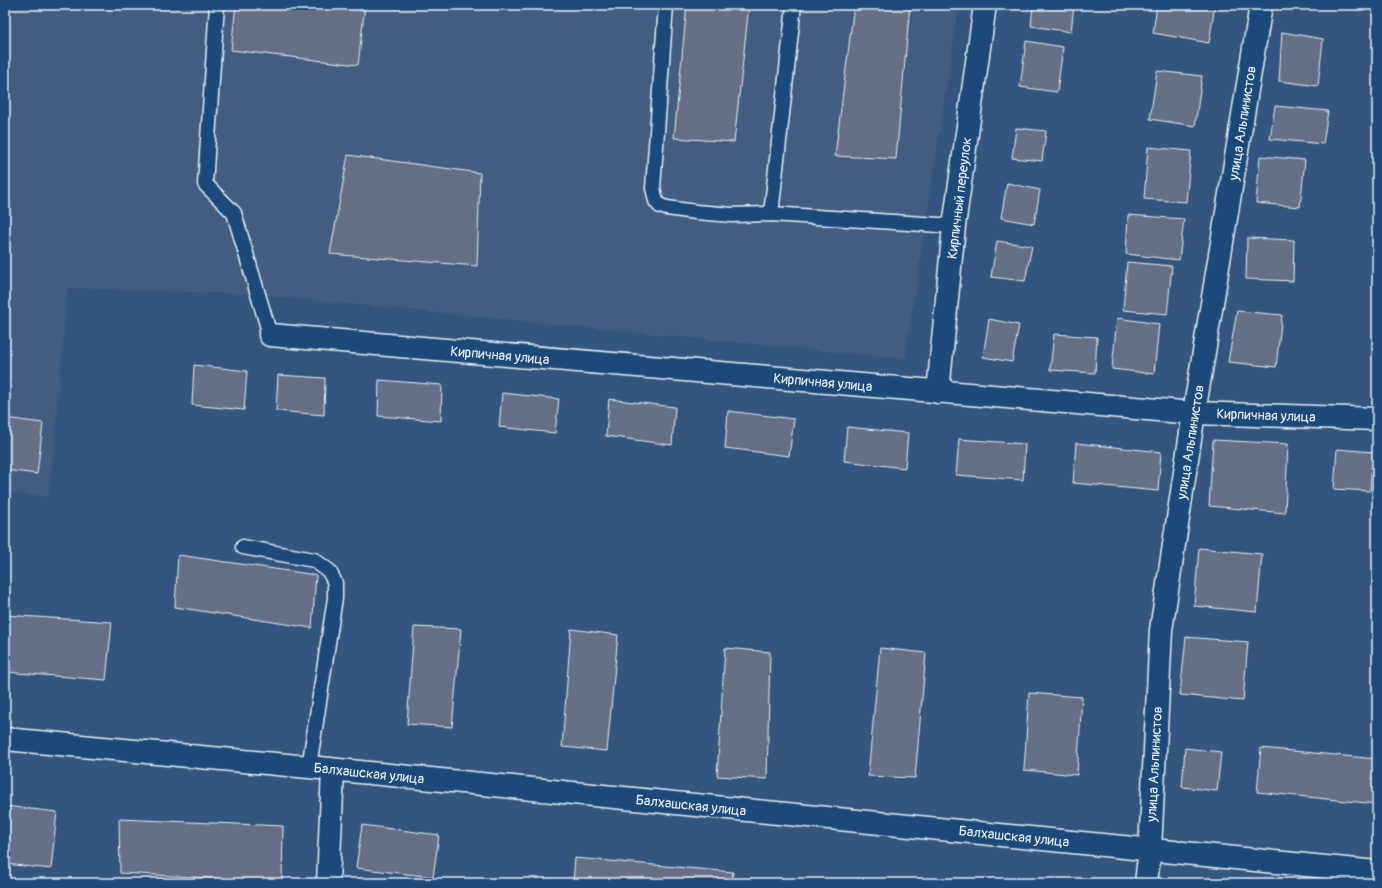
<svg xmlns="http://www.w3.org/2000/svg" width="1382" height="888" font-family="Pangolin,sans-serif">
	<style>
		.built { fill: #435d80 }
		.building { fill: #656f86; stroke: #e8f1f8 }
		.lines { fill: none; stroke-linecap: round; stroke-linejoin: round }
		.lane-casing { stroke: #e8f1f8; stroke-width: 17 }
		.street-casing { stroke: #e8f1f8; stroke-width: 25 }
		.secondary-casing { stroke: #e8f1f8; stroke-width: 25 }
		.lane { stroke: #1f4a7a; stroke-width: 14 }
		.street { stroke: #1f4a7a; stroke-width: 22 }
		.secondary { stroke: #1f4a7a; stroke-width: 22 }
		.labels { text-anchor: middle; stroke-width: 3.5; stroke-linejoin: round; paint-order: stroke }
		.street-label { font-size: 14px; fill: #e8f1f8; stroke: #1f4a7a }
	</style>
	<rect width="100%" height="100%" fill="#34557e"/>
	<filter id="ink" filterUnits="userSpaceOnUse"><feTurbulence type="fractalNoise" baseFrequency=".025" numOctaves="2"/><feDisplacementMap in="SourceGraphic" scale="8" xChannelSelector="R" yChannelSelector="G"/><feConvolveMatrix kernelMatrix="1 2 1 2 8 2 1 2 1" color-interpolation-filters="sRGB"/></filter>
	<g filter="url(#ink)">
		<polygon class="built" points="5,5 959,5 905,359 247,294 68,288 49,497 5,492"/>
		<g class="building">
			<polygon points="236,5 365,5 358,65 231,50"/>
			<polygon points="687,5 749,5 734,142 674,138"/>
			<polygon points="854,5 910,5 896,159 835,156"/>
			<polygon points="1033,5 1074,5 1071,32 1031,26"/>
			<polygon points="1157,5 1215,5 1209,43 1153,33"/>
			<polygon points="1282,32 1323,39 1318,86 1279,81"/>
			<polygon points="1026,41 1063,47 1057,92 1020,87"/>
			<polygon points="1157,71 1202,76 1195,126 1150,119"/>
			<polygon points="1275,106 1328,111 1323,144 1270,139"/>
			<polygon points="1016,128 1046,131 1042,161 1012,158"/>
			<polygon points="1148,147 1191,151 1186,202 1144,199"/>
			<polygon points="348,155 480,173 477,266 330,254"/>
			<polygon points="1260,156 1305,160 1300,207 1256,203"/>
			<polygon points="1007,183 1040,190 1034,224 1001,218"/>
			<polygon points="1128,215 1184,219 1179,260 1126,254"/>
			<polygon points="1247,238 1294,240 1293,281 1246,279"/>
			<polygon points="997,241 1032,246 1025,281 991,277"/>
			<polygon points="1127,262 1172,266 1167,314 1123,310"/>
			<polygon points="1237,311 1282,315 1276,367 1228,362"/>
			<polygon points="1117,318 1159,324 1154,374 1112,369"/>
			<polygon points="989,319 1019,325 1012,362 983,357"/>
			<polygon points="1054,334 1097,337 1095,373 1050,370"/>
			<polygon points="194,365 247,371 244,410 192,405"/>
			<polygon points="278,375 325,378 324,415 276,411"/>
			<polygon points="379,380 442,385 441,421 378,416"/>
			<polygon points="502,393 559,399 555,433 499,427"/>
			<polygon points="609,399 675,407 672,445 606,436"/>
			<polygon points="728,411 794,419 789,456 725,448"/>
			<polygon points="5,418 43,423 37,474 5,470"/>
			<polygon points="847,427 908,433 905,468 844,461"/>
			<polygon points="959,439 1025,444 1023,480 956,475"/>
			<polygon points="1213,440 1288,444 1285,513 1209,506"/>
			<polygon points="1076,443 1161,452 1158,491 1073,483"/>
			<polygon points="1337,449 1373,452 1370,491 1334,489"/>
			<polygon points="1199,548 1262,554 1257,612 1194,606"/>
			<polygon points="178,555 316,575 312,628 175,607"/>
			<polygon points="5,615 112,622 106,680 5,672"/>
			<polygon points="414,627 461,629 452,727 407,724"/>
			<polygon points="571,629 618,635 607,751 562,747"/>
			<polygon points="1186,637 1248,642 1243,701 1180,695"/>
			<polygon points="725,648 770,652 767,779 717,776"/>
			<polygon points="880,648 926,653 915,778 868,776"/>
			<polygon points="1029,693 1082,697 1077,775 1024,770"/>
			<polygon points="1185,748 1221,752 1217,791 1182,787"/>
			<polygon points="1261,748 1377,759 1377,804 1257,792"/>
			<polygon points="5,806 57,812 51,869 5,864"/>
			<polygon points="119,819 283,826 282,882 120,873"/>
			<polygon points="362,825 439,835 433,877 356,868"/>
			<polygon points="575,858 733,872 732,883 573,883"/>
		</g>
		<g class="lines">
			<defs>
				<g id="lane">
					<polyline points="217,5 205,184 234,213 270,335"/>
					<polyline points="666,5 653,188 656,201 660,206 667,208 696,212 732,215 771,214 954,226"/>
					<polyline points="771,214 794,5"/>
					<polyline points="243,547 314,560 329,571 335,583 335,598 309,767"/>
				</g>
				<g id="street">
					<polyline points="270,335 1194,413 1377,419"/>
					<polyline points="938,392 954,226 985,5"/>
					<polyline points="328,883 333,770"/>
				</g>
				<g id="secondary">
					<polyline points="5,739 309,767 1377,872"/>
					<polyline points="1146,883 1150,849 1161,630 1194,413 1261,5"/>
				</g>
			</defs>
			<use href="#lane" class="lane-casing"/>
			<use href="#street" class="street-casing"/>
			<use href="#secondary" class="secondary-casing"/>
			<use href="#lane" class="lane"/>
			<use href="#street" class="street"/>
			<use href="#secondary" class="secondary"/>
		</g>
	</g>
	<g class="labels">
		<g class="street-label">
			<text transform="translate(1242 123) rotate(-81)" y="5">улица Альпинистов</text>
			<text transform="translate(959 198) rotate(-83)" y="5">Кирпичный переулок</text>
			<text transform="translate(500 355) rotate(5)" y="5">Кирпичная улица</text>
			<text transform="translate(823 382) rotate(5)" y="5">Кирпичная улица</text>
			<text transform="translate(1266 415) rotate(2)" y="5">Кирпичная улица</text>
			<text transform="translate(1190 442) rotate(-81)" y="5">улица Альпинистов</text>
			<text transform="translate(1154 764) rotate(-87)" y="5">улица Альпинистов</text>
			<text transform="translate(369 773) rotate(6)" y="5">Балхашская улица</text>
			<text transform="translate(691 805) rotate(6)" y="5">Балхашская улица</text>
			<text transform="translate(1014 836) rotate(6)" y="5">Балхашская улица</text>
		</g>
	</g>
	<rect width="1382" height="888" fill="none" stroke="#1f4a7a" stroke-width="20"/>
	<rect x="10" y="10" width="1362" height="868" fill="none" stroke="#e8f1f8" stroke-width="1.5" filter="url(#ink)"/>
</svg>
